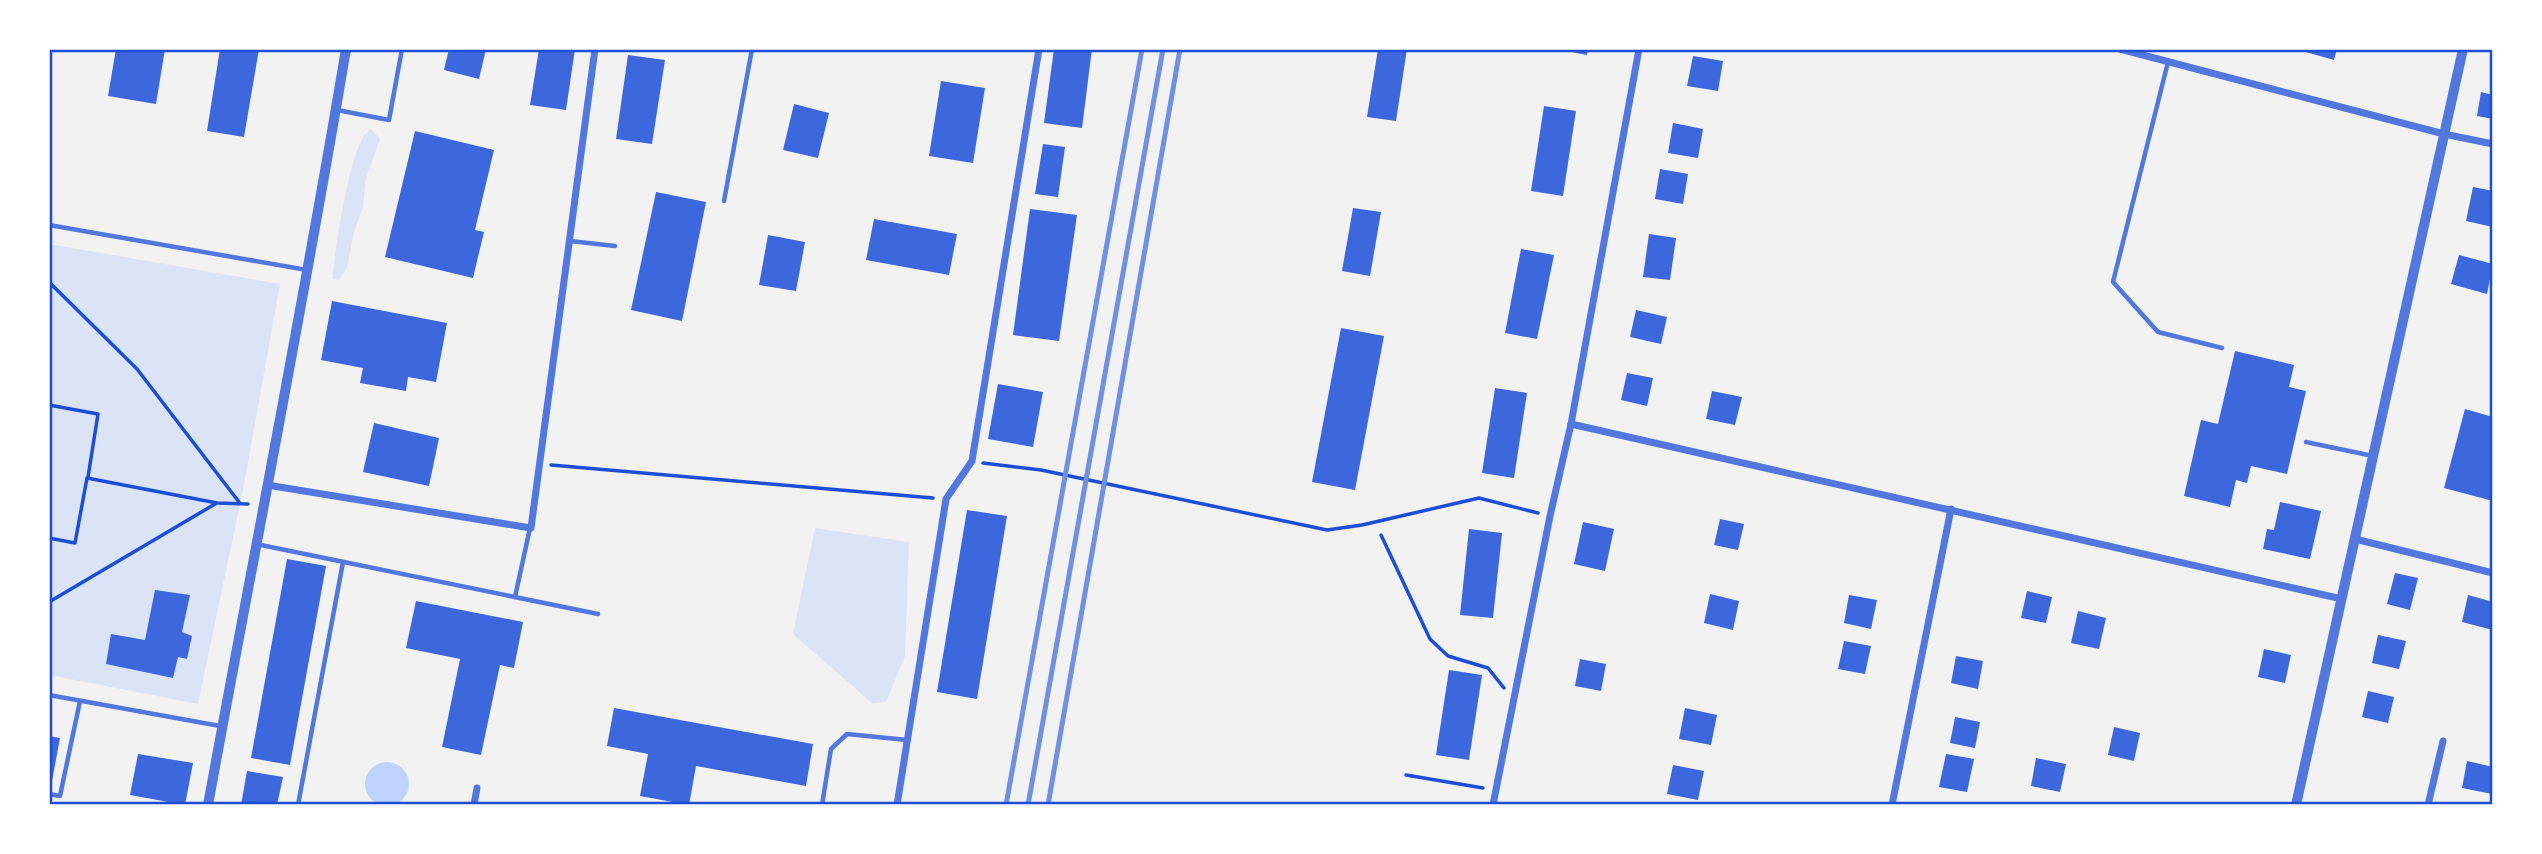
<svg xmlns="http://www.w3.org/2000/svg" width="2542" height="854" font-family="'Fira Sans Condensed',sans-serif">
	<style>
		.green { fill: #dbe4f7 }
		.water { fill: #bfd3fe }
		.building { fill: #3d67dc }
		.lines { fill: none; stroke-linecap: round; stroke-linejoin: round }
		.path { stroke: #1d4ed8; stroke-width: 3.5 }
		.service { stroke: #5277de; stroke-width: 4.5 }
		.minor { stroke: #5277de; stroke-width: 7 }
		.tertiary { stroke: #5277de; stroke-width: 10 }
		.rail { stroke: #7290e2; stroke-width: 5 }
		.neatline { fill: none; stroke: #1d4ed8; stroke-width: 2.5 }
	</style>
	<rect width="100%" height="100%" fill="#f2f2f2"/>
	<g class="green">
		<path d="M371,129L380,139L366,178L363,207L354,232L347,267L339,280L332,279C336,251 349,140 371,129Z"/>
		<polygon points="49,244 280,284 243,490 198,704 49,675"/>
		<polygon points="815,528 909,542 905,656 886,702 872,703 793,634"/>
	</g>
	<circle class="water" cx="387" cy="784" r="22"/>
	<g class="building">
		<polygon points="116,49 165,49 156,104 108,96"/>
		<polygon points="220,49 259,49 244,137 207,131"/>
		<polygon points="449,49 486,49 479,79 444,70"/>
		<polygon points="539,49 575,49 566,110 530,105"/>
		<polygon points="1054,49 1092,49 1082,128 1044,123"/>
		<polygon points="1378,49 1407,49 1396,121 1367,117"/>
		<polygon points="1557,49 1588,49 1587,55"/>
		<polygon points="2302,49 2337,49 2334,60 2302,51"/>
		<polygon points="628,55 665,60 652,144 616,139"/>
		<polygon points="1693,56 1723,61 1718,91 1687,86"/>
		<polygon points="941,81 985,88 973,163 929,156"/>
		<polygon points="2481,92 2493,95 2493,119 2477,116"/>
		<polygon points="794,104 829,113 818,158 783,150"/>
		<polygon points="1544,106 1576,111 1563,196 1531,191"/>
		<polygon points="1673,123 1703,129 1698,158 1668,153"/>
		<polygon points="415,131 494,150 475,230 484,232 473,278 385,257"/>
		<polygon points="1043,144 1065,147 1058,197 1035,194"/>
		<polygon points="1660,169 1688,174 1683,204 1655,199"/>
		<polygon points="2473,187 2493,191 2493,227 2466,221"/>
		<polygon points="656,192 706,202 682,321 631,310"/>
		<polygon points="1353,208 1381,212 1370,276 1342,271"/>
		<polygon points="1030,209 1077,215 1059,341 1013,335"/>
		<polygon points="874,219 957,234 949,275 866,260"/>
		<polygon points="1649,234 1676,238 1670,280 1643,277"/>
		<polygon points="768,235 805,242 796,291 759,285"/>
		<polygon points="1521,249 1554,255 1537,339 1505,333"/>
		<polygon points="2459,255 2493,264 2487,294 2451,284"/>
		<polygon points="332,301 447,323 436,382 408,377 406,391 360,383 363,368 321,360"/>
		<polygon points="1636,310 1667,317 1661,344 1630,337"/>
		<polygon points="1341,328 1384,336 1355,490 1312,482"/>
		<polygon points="2235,351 2294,365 2289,387 2306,391 2287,474 2251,466 2247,483 2236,480 2230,507 2184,496 2201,420 2218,424"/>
		<polygon points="1627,373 1653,378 1647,406 1621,400"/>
		<polygon points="998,384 1043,392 1033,447 988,439"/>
		<polygon points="1495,388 1527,393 1514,478 1482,473"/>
		<polygon points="1712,391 1742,397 1735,425 1706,419"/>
		<polygon points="2465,409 2493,417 2493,501 2444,488"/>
		<polygon points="374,423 439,438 429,486 363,472"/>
		<polygon points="2280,502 2321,511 2310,559 2263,549 2267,529 2274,530"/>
		<polygon points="967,510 1007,516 977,699 937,692"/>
		<polygon points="1720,519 1744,524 1738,550 1714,545"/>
		<polygon points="1583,522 1614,529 1605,571 1574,564"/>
		<polygon points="1469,529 1502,533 1493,618 1460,615"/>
		<polygon points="287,559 326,566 290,765 251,758"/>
		<polygon points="2395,573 2418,578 2410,610 2387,604"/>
		<polygon points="155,590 190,595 182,632 192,636 187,659 178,657 173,678 106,664 111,634 145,640"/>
		<polygon points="2027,591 2052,597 2046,623 2021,618"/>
		<polygon points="1710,594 1739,601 1733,630 1704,623"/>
		<polygon points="1849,595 1877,600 1871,629 1844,623"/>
		<polygon points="2468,595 2493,602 2493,630 2462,622"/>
		<polygon points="416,601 523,622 514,668 500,665 481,755 442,747 460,659 406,648"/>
		<polygon points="2078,611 2106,618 2099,649 2071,643"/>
		<polygon points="2378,635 2406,641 2399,669 2372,663"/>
		<polygon points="1844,641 1871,646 1865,674 1838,669"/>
		<polygon points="2264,649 2291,655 2285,683 2258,677"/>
		<polygon points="1956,656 1983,661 1978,689 1951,683"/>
		<polygon points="1580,659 1606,664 1601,691 1575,686"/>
		<polygon points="1449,670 1482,675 1469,760 1436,755"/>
		<polygon points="2368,691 2394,697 2388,723 2362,717"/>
		<polygon points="614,708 813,744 806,786 696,766 689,805 640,796 648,754 607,746"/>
		<polygon points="1685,708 1717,715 1711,745 1679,739"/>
		<polygon points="1955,717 1980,722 1975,748 1950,743"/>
		<polygon points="2114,727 2140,733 2134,761 2108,755"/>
		<polygon points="49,736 60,738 52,781 49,780"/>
		<polygon points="138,754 193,763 185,805 130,795"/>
		<polygon points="1946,754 1974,759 1967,792 1939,787"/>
		<polygon points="2036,758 2066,764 2060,792 2031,786"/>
		<polygon points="2467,761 2493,767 2492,794 2462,788"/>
		<polygon points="1673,765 1704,771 1698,800 1667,794"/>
		<polygon points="247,771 283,777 277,805 241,805"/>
	</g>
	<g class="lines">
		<g class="path">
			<polyline points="49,282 137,369 239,502"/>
			<polyline points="49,405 98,414 88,477"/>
			<polyline points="983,463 1041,470 1327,530 1362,525 1479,498 1538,513"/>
			<polyline points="551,465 933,498"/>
			<polyline points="1381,535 1430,639 1448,656 1488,668 1504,688"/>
			<polyline points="49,538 75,543 87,478 217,503 248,504"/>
			<polyline points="49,602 215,504"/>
			<polyline points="1406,775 1483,788"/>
		</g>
		<g class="service">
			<polyline points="2168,62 2113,282 2158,332 2222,348"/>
			<polyline points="337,110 389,120 402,49"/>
			<polyline points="724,201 752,49"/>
			<polyline points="49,225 307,270"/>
			<polyline points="570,241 615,246"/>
			<polyline points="2306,442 2373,456"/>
			<polyline points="256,544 598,614"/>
			<polyline points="515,597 530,528"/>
			<polyline points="49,695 220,726"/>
			<polyline points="49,794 60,796 80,701"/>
			<polyline points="298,805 343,562"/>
			<polyline points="822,805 831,749 847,734 907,740"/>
		</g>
		<g class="minor">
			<polyline points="2120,49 2444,134 2493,144"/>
			<polyline points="1571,424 2342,599"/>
			<polyline points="267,485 531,528 595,49"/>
			<polyline points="2355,539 2493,573"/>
			<polyline points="474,805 477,788"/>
			<polyline points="897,805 946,499 972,461 1039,49"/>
			<polyline points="1493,805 1550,516 1571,424 1639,49"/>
			<polyline points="1892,805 1951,509"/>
			<polyline points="2428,805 2443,741"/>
		</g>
		<g class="tertiary">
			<path d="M208,805C254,553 304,302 346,49"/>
			<polyline points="2296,805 2463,49"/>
		</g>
		<g class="rail">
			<polyline points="1006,805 1142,49"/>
			<polyline points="1028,805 1163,49"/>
			<polyline points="1048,805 1180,49"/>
		</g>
	</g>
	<rect width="2542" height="854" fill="none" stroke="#ffffff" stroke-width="102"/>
	<rect x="51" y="51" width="2440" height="752" class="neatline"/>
</svg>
